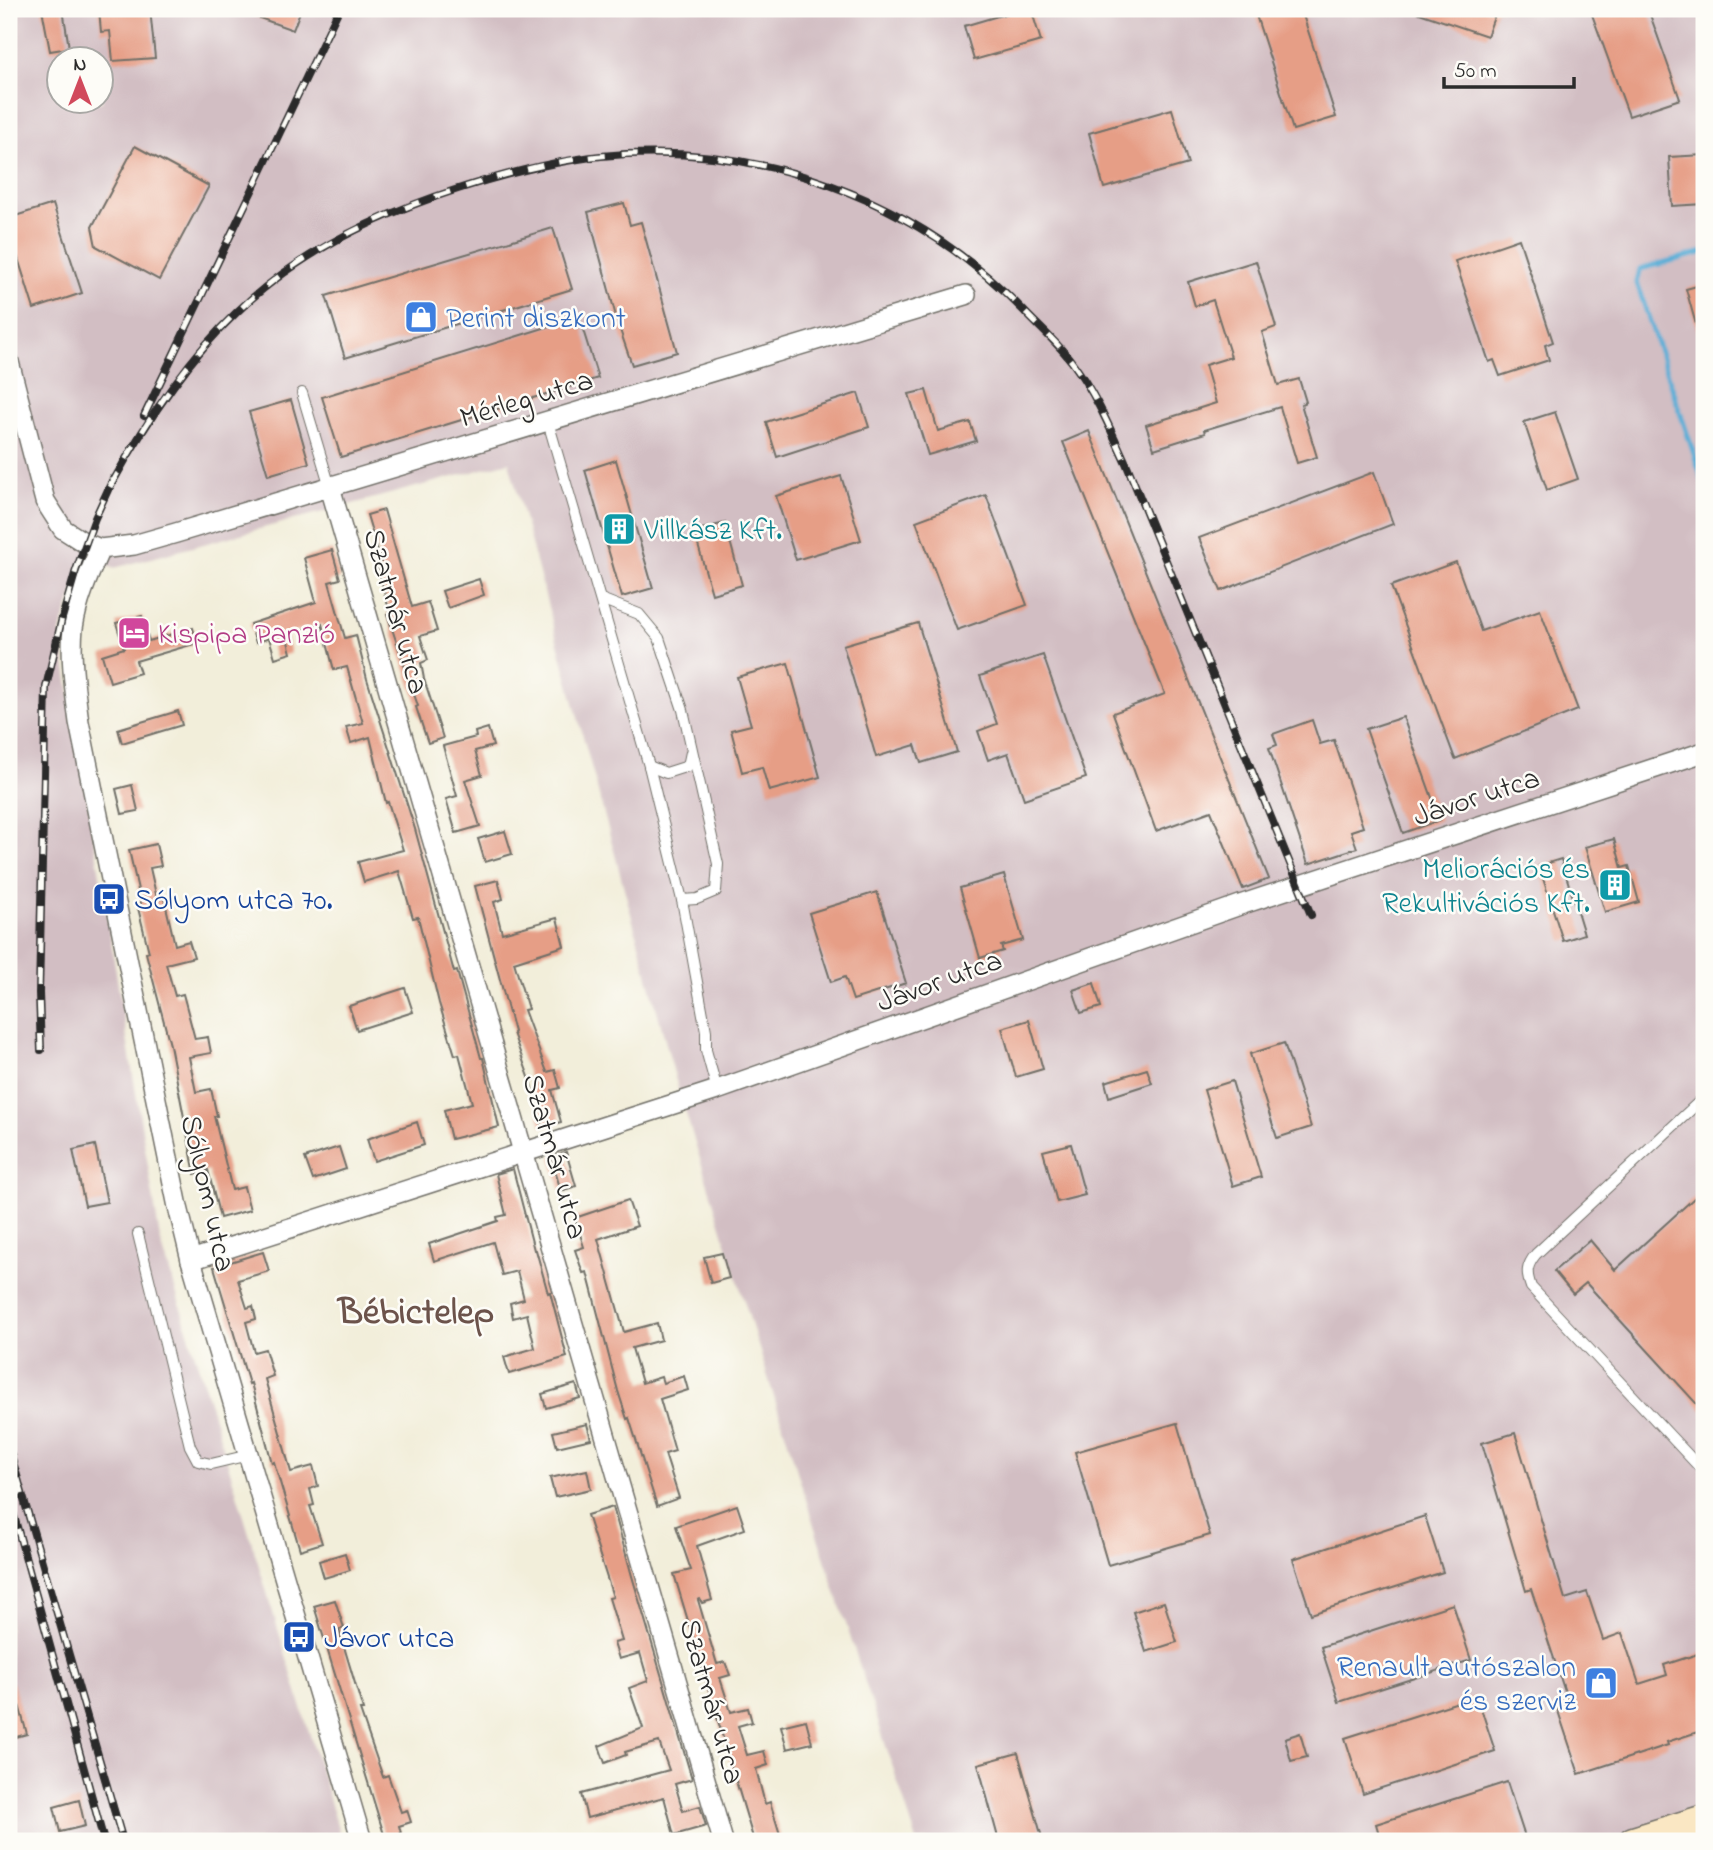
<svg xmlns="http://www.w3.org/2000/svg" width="1713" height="1850" font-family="'Indie Flower',sans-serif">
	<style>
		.industrial { fill: #d2bec3; fill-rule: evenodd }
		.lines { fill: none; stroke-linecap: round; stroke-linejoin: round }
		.stream { stroke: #5cafd7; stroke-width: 5 }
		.building { fill: #e69e86 }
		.lane-casing { stroke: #716f68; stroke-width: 12 }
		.street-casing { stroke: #716f68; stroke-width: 22 }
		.secondary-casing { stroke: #716f68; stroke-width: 31 }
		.lane { stroke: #fff; stroke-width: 10 }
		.street { stroke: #fff; stroke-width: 19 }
		.secondary { stroke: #fae7c3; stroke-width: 28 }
		.rail-casing { stroke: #2b2b2b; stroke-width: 8 }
		.rail { stroke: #fdfcf7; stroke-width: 5; stroke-dasharray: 16; stroke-linecap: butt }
		.labels { text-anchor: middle; stroke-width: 5; stroke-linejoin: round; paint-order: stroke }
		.shop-label { font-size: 30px; fill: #366cbe; stroke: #fdfcf7; text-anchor: start }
		.street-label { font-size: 30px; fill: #2b2b2b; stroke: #fdfcf7 }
		.culture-label { font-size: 30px; fill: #0d838f; stroke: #fdfcf7; text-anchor: start }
		.hotel-label { font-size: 30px; fill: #b23c85; stroke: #fdfcf7; text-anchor: start }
		.transit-label { font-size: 30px; fill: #164399; stroke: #fdfcf7; text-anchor: start }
		.district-label { font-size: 37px; font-weight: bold; fill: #6c534b; stroke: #fdfcf7 }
	</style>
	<rect width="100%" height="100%" fill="#fdfcf7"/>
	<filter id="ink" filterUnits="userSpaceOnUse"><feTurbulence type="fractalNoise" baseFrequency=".0143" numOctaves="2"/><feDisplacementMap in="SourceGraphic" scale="14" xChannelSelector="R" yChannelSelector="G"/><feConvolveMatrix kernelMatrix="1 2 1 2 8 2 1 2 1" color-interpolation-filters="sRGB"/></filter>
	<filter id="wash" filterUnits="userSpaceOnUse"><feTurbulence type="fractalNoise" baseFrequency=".00686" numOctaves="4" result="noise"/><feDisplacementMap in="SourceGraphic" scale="28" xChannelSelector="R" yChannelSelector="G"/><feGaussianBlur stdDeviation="1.57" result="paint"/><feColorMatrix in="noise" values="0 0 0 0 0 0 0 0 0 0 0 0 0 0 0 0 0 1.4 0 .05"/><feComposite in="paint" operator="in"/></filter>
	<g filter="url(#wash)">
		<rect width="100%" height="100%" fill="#f2eeda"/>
		<path class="industrial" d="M9,9H1704V1841H917L818,1538L678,1088L509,462L114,568L85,561L60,632L160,1239L342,1841H9ZM60,60H102V102H60Z"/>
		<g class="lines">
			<polyline class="stream" points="1704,252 1640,269 1637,283 1704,484"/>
		</g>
		<g id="blocks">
			<g class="building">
				<polygon points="42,9 63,9 69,48 50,51"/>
				<polygon points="99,9 150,9 155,58 113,61 110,31 101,32"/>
				<polygon points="240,9 301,9 293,30 240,11"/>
				<polygon points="1022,9 1031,9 1041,41 974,60 964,26"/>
				<polygon points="1254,9 1301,9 1336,117 1293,130"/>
				<polygon points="1414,9 1497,9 1487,36 1413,11"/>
				<polygon points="1590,9 1648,9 1680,99 1629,116"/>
				<polygon points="1172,109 1188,164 1104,188 1089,133"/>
				<polygon points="135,146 209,186 159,280 96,246 92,227"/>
				<polygon points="1704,155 1704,204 1672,206 1669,157"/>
				<polygon points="624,203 630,225 641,222 677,352 632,365 618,324 588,212"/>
				<polygon points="53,204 82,293 34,309 9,230 9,218"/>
				<polygon points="553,228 572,289 345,358 326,296"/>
				<polygon points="1519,239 1553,342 1545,345 1549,360 1500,376 1494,360 1489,362 1455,261"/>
				<polygon points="1256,261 1276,327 1262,332 1278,385 1299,379 1306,402 1301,404 1317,457 1297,463 1280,407 1204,430 1205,433 1154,449 1146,425 1216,403 1205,365 1231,357 1213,300 1195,306 1188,282"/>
				<polygon points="1704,284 1704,338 1700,339 1686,289"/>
				<polygon points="579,317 598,378 341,457 322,397"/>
				<polygon points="926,390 938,431 970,422 976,441 928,455 909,394"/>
				<polygon points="858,393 869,427 777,457 766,422"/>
				<polygon points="291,400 309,463 268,475 249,412"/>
				<polygon points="1555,412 1578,479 1547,490 1524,422"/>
				<polygon points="1089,431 1269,879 1243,889 1211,811 1156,831 1113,713 1165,694 1063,442"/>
				<polygon points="616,460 653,588 622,597 585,470"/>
				<polygon points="1374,472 1393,524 1221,591 1199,538"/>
				<polygon points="841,476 861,540 796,560 776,496"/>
				<polygon points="986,495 1027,605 957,630 916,521"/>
				<polygon points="384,510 412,607 428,602 437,631 420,636 428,660 421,663 424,679 443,738 428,743 416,707 418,706 387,614 390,613 376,563 381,562 367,515"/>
				<polygon points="725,523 742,585 712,594 694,531"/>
				<polygon points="332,550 340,579 329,582 345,638 356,635 367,679 415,829 454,972 457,971 481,1058 483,1058 499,1127 451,1139 444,1110 472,1103 459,1054 455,1055 439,1003 418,917 413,918 399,871 364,882 358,862 403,850 388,802 386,803 370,737 351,743 346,727 363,723 347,667 334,670 322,624 286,634 291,653 275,658 269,638 256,643 250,624 316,602 304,558"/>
				<polygon points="1456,562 1481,631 1540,610 1578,710 1455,759 1391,586"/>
				<polygon points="479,579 484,595 448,608 442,591"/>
				<polygon points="142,616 149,641 193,628 197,643 136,661 140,673 110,682 102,655 124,648 116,623"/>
				<polygon points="918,623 957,752 921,763 915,745 876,757 843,645"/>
				<polygon points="1043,655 1086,778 1024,799 1008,753 988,760 978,731 997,724 980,676"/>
				<polygon points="788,663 820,777 769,791 762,767 742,772 731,730 751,725 737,677"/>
				<polygon points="178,711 182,725 122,743 118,729"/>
				<polygon points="1403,717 1440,820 1403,833 1366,729"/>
				<polygon points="1312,720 1320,744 1334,740 1363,827 1351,831 1357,848 1308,864 1269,748 1277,745 1273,734"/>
				<polygon points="488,728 493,746 475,751 482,775 465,780 480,826 456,833 446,799 457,796 443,746 476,737 475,732"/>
				<polygon points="132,785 138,811 122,814 116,789"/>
				<polygon points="505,831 512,854 485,862 478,839"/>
				<polygon points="1614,839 1622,868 1629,866 1639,902 1605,912 1585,847"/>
				<polygon points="156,844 161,866 150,868 157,899 164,898 175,945 189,941 194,957 166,964 175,996 183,994 195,1039 208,1037 211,1053 189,1057 196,1092 211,1089 217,1116 214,1116 232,1190 244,1187 250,1210 220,1218 208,1170 195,1174 170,1045 146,953 149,952 137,904 141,903 129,850"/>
				<polygon points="1561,859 1584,934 1563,941 1539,866"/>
				<polygon points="1004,875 1023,940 1001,946 1003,951 980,958 960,888"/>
				<polygon points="498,880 503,899 494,902 502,933 557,918 564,946 514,962 528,1009 524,1010 547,1072 555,1070 560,1088 552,1090 561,1122 542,1127 529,1077 513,1033 514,1032 475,886"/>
				<polygon points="877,892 906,983 853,1000 845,977 831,982 809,913"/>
				<polygon points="1094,983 1101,1007 1081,1013 1073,990"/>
				<polygon points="405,988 413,1012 357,1030 349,1006"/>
				<polygon points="1029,1020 1043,1069 1016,1077 1002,1028"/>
				<polygon points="1284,1043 1311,1127 1277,1138 1250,1054"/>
				<polygon points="1147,1069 1152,1083 1109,1097 1105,1082"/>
				<polygon points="1232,1081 1261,1177 1233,1186 1204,1090"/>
				<polygon points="417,1122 424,1145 374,1161 367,1139"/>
				<polygon points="1071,1144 1085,1195 1057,1202 1043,1151"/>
				<polygon points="95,1145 107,1202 85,1206 73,1150"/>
				<polygon points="339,1147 346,1169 313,1180 305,1158"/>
				<polygon points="566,1152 576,1186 561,1191 551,1157"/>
				<polygon points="513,1169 534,1250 536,1250 548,1293 550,1292 567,1357 509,1374 504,1357 535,1348 527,1314 513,1318 510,1303 524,1299 517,1271 502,1275 493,1242 434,1261 429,1244 498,1221 497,1217 506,1215 496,1174"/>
				<polygon points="1704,1189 1704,1412 1586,1283 1573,1294 1554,1271 1590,1240 1615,1270"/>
				<polygon points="628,1200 637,1226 598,1239 624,1332 657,1323 661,1340 632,1348 642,1383 661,1377 663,1383 684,1376 688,1390 660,1399 675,1451 665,1454 679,1498 657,1506 629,1418 627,1419 618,1391 587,1272 583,1273 575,1250 584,1247 575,1218"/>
				<polygon points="263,1252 269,1271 238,1280 247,1308 253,1306 256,1319 246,1322 254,1352 265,1349 273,1376 265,1379 291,1472 313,1466 318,1486 310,1489 314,1505 310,1506 322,1543 300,1550 274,1462 272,1463 251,1383 249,1384 214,1267"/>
				<polygon points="722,1253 729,1278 711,1283 704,1257"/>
				<polygon points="576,1384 580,1398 546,1408 542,1394"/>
				<polygon points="1177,1423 1210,1535 1108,1565 1075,1452"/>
				<polygon points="587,1424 591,1439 557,1447 553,1432"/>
				<polygon points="1515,1433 1565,1599 1587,1592 1603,1640 1622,1633 1639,1684 1667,1675 1664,1665 1704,1652 1704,1730 1667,1742 1668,1745 1579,1774 1557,1708 1569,1704 1531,1589 1526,1591 1482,1443"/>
				<polygon points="587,1470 591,1489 555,1497 550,1478"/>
				<polygon points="737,1505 745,1529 697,1546 712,1600 702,1603 700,1599 698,1600 717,1664 725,1662 730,1675 720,1678 731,1712 748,1708 752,1722 738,1726 747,1755 764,1751 768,1765 756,1769 765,1804 770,1802 782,1841 754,1841 674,1574 691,1570 676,1526"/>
				<polygon points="613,1507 632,1576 692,1779 675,1784 683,1811 700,1806 706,1826 674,1835 664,1797 587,1818 581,1794 669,1770 659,1742 625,1752 626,1755 605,1763 599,1746 643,1728 629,1688 648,1681 640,1653 619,1659 614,1643 622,1641 609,1598 613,1597 587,1515"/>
				<polygon points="1425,1516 1443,1572 1311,1614 1293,1559"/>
				<polygon points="345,1553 350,1570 324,1578 319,1561"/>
				<polygon points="335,1600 344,1628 339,1630 363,1710 360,1710 383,1777 388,1775 401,1812 407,1810 411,1822 399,1826 402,1837 389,1841 386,1841 314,1606"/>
				<polygon points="1164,1602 1177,1642 1146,1652 1133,1612"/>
				<polygon points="1453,1604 1471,1660 1339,1702 1321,1647"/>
				<polygon points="9,1683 13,1683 27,1734 9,1739"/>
				<polygon points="1477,1696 1495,1751 1363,1794 1345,1738"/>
				<polygon points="806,1720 812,1743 787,1749 781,1726"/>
				<polygon points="1300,1733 1307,1757 1291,1761 1285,1738"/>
				<polygon points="1018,1753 1043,1841 999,1841 978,1764"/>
				<polygon points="1507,1782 1525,1837 1512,1841 1381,1841 1376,1824"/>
				<polygon points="79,1800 85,1826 60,1832 54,1807"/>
			</g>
		</g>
	</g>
	<g filter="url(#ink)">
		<use href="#blocks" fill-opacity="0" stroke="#716f68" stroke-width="2"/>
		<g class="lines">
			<defs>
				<g id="lane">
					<polyline points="302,393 330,487"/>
					<polyline points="548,422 649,766 682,900 706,1031 706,1050 717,1090"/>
					<polyline points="601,599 639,614 659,638 683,710 718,864 716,891 697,899 682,900"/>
					<polyline points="649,766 666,773 688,766 691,752"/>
					<path d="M1704,1100L1699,1102L1536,1254C1526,1266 1526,1273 1531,1287L1704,1472"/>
					<polyline points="138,1234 190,1446 198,1461 211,1464 249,1455"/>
				</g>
				<g id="street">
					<polyline points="9,362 45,501 63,529 85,543 100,549 134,545 176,533 966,295"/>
					<polyline points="330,487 723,1841"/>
					<path d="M100,549C89,574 77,600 73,628C70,659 75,691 79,722L178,1207L191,1260L362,1841"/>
					<polyline points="191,1260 717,1090 1240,905 1704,752"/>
				</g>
				<polyline id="secondary" points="1633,1841 1704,1819"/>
			</defs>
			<use href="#lane" class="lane-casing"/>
			<use href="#street" class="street-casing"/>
			<use href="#secondary" class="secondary-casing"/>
			<use href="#lane" class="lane"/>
			<use href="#street" class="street"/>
			<use href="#secondary" class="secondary"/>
			<defs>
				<g id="rail">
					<polyline points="144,416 339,9"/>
					<path d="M110,487C144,425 185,361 237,312C299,252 377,215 458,189C505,174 552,161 601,156C758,141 914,197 1024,311C1039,327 1058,343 1072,362C1095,393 1110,428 1126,463L1311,915"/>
					<polyline points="41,1050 39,993 46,687 62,618 76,570 95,518 113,479"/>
					<polyline points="9,1448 123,1841"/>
					<polyline points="9,1498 104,1841"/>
				</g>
			</defs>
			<use href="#rail" class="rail-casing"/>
			<use href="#rail" class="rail"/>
		</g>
	</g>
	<defs>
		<symbol id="shop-square" viewBox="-11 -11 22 22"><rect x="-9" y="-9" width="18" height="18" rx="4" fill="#3f7fe0" stroke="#fdfcf7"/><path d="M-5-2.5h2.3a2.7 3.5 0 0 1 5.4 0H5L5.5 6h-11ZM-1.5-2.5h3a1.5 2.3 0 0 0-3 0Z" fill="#fff"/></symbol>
		<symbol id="building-square" viewBox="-11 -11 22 22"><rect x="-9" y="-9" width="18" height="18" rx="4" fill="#0f9aa8" stroke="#fdfcf7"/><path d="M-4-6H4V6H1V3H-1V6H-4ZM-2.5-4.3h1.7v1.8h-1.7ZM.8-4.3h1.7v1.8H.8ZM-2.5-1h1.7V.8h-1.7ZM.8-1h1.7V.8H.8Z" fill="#fff"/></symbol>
		<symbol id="hotel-square" viewBox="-11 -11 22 22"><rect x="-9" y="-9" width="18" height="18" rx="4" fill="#d1479c" stroke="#fdfcf7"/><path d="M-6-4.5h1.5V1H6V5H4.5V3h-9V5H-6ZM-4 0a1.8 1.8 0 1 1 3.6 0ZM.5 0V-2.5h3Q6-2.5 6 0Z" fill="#fff"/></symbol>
		<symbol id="bus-square" viewBox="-11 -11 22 22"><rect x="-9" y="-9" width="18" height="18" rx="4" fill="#1a4fb4" stroke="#fdfcf7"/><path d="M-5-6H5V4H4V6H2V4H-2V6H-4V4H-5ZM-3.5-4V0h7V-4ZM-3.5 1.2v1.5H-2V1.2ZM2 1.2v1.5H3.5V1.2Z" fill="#fff"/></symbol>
	</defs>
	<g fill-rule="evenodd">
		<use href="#shop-square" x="402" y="298" width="38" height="38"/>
		<use href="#building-square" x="600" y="510" width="38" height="38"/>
		<use href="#hotel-square" x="115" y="614" width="38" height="38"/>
		<use href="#building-square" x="1596" y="866" width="38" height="38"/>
		<use href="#bus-square" x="90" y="880" width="38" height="38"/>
		<use href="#bus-square" x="280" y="1618" width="38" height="38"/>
		<use href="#shop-square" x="1582" y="1664" width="38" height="38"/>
	</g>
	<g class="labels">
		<g class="shop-label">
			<text x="446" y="327">Perint diszkont</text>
			<text x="1576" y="1676" text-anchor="end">Renault autószalon<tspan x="1576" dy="34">és szerviz</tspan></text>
		</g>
		<g class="street-label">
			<text transform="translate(526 398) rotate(-17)" y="10">Mérleg utca</text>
			<text transform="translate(397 611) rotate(74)" y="10">Szatmár utca</text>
			<text transform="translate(1476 796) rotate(-18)" y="10">Jávor utca</text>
			<text transform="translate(939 980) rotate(-20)" y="10">Jávor utca</text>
			<text transform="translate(556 1156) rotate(74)" y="10">Szatmár utca</text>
			<text transform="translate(209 1193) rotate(77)" y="10">Sólyom utca</text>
			<text transform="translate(713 1701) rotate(74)" y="10">Szatmár utca</text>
		</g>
		<g class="culture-label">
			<text x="644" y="539">Villkász Kft.</text>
			<text x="1590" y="878" text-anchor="end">Meliorációs és<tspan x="1590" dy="34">Rekultivációs Kft.</tspan></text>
		</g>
		<g class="hotel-label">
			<text x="158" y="643">Kispipa Panzió</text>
		</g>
		<g class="transit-label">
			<text x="134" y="909">Sólyom utca 70.</text>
			<text x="324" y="1647">Jávor utca</text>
		</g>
		<g class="district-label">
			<text x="416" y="1323">Bébictelep</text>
		</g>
	</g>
	<rect width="1713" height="1850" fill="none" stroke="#fdfcf7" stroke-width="35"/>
	<g transform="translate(80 80)"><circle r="33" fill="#fdfcf7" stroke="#a9a8a5" stroke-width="2"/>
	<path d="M0-5L12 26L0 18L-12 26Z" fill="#d1495b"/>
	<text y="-10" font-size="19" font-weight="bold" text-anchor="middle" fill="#2b2b2b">N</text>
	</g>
	<path d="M1444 77v10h130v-10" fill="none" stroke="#2b2b2b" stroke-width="3.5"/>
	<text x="1454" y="77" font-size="21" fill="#2b2b2b" stroke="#fdfcf7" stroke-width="5" paint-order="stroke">50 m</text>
</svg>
